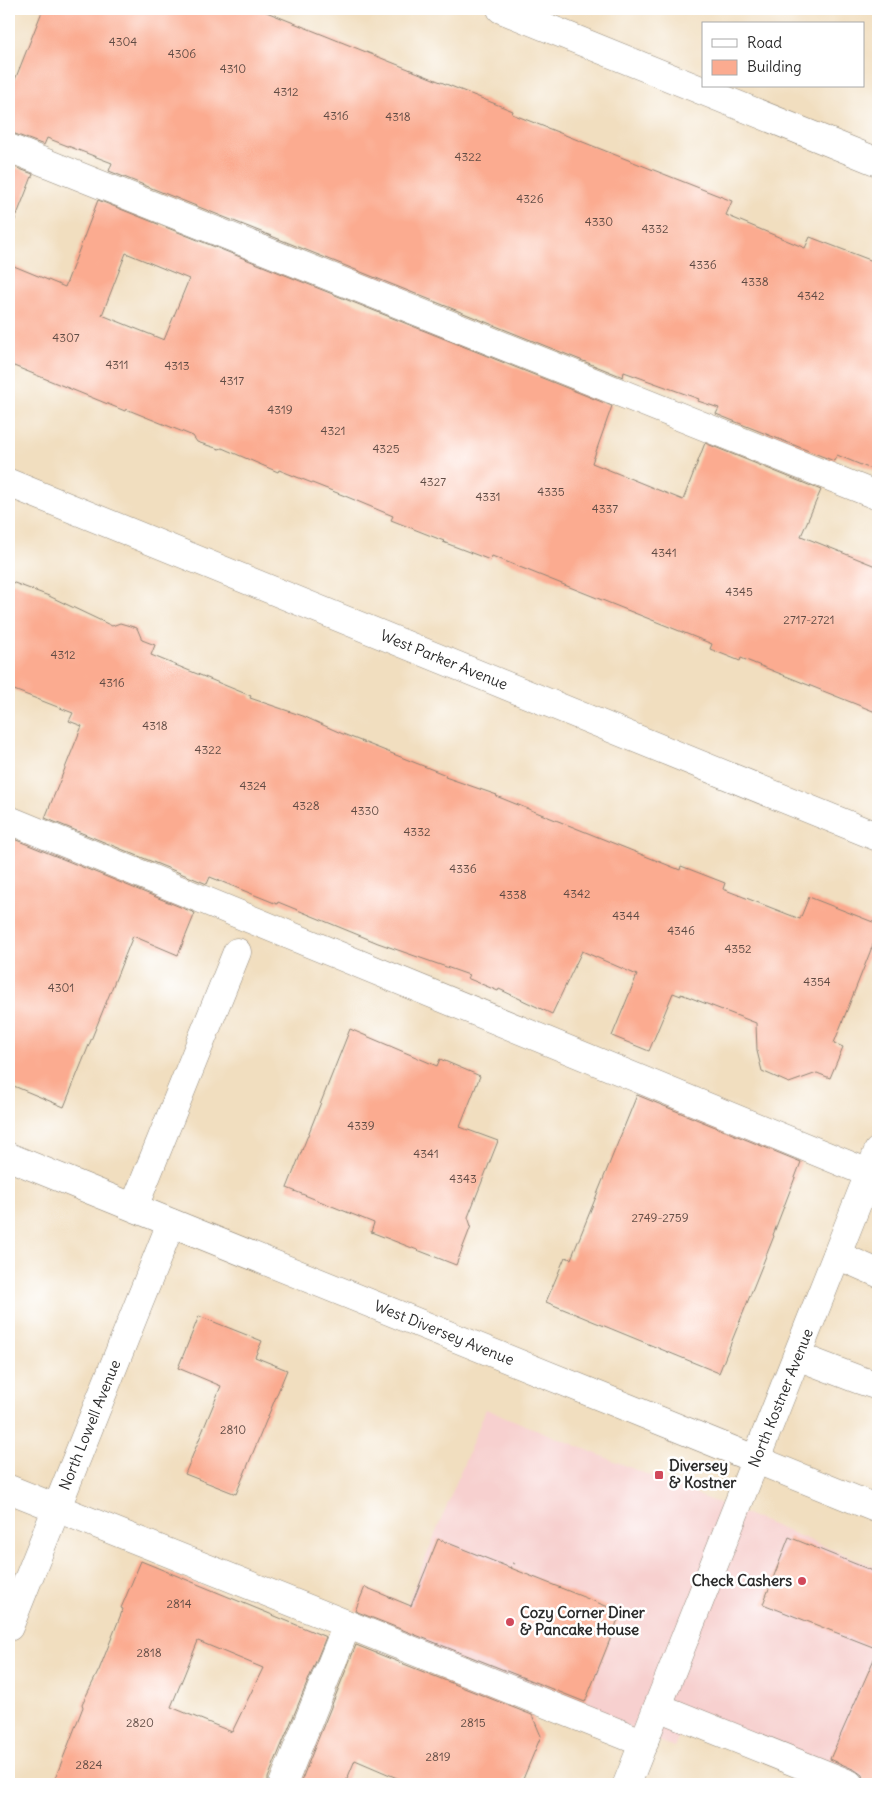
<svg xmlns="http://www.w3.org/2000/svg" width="887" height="1793" font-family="Delius,sans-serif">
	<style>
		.built { fill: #f7d0cf }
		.building { fill: #fbab90; fill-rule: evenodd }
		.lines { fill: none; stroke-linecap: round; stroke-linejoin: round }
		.minor-casing { stroke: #8e8475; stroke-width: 29 }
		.major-casing { stroke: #8e8475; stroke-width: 29 }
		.path { stroke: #8e8475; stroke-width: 3; stroke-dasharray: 1 4; stroke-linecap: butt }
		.minor { stroke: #fff; stroke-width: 28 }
		.major { stroke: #fff; stroke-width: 28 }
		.poi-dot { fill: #d1495b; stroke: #fff; stroke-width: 2 }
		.labels { text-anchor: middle; stroke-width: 5; stroke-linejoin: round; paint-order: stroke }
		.number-label { font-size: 12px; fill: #5f4b44 }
		.street-label { font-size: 15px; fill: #2b2b2b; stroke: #fff }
		.poi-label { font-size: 15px; font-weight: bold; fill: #2b2b2b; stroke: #fff; text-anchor: start }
	</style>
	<rect width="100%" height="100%" fill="#fff"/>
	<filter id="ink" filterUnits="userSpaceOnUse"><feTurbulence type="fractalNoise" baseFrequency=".02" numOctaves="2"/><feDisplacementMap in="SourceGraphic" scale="10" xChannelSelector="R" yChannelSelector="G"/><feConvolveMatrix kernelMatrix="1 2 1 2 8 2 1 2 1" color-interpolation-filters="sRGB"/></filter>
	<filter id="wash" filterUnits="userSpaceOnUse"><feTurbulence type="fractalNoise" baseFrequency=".0096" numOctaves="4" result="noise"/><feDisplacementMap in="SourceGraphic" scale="20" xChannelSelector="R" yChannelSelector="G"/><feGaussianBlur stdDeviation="1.12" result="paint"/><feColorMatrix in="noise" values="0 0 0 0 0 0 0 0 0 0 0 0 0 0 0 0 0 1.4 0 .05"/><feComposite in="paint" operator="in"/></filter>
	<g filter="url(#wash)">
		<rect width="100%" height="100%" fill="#f1debf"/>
		<polygon class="built" points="486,1409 878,1568 878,1784 836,1784 684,1725 674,1747 394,1636"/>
		<g id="blocks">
			<g class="building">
				<polygon points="43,9 259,9 513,111 512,114 732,201 726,215 805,248 810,237 878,263 878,472 837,455 834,461 716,414 719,408 698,401 699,399 624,372 623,377 109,171 112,163 47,138 44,145 15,134 9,133 9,95"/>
				<polygon points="9,165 33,174 11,230 9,229"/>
				<path d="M98,200L612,406L592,463L683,500L705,443L821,490L801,536L878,567V713L741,658L740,661L710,649L712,644L492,556L490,560L443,542L444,541L391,520L393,516L345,496L279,470L278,472L222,448L219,449L197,442L193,436L126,409L125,411L9,364V264L65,287ZM126,253L189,279L164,340L102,315Z"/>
				<polygon points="9,581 49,596 112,626 120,623 137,628 142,640 155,645 151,655 251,696 250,698 303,716 343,734 446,775 445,777 497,795 496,796 680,870 681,866 725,883 723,889 800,919 809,897 878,924 878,932 834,1043 843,1047 830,1078 817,1073 789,1083 762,1071 757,1051 756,1023 681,994 681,996 673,993 649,1051 612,1036 637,975 582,951 552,1014 499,989 498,991 467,978 469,975 378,943 278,902 277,904 210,877 207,884 45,818 82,726 69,721 73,713 9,688"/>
				<polygon points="9,837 195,913 178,955 133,936 64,1107 9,1084"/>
				<polygon points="350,1029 437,1066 440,1059 480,1076 460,1127 498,1141 468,1217 471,1226 456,1265 371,1232 374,1223 287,1188"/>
				<polygon points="637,1095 801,1162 773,1235 774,1236 719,1373 546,1302 565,1257 571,1259"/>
				<polygon points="199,1316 262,1341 255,1357 287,1370 236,1494 185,1474 221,1386 178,1368"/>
				<polygon points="789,1537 878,1573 878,1649 763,1604"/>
				<polygon points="438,1539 621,1612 585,1702 355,1611 365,1587 411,1606"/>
				<path d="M141,1561L326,1637L268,1778V1784H53L83,1707L82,1704L99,1670L123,1609L121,1608ZM198,1641L263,1668L232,1732L171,1707Z"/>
				<polygon points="356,1645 532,1715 541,1736 521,1784 411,1784 355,1760 345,1784 300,1784"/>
				<polygon points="878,1650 878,1784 864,1784 862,1775 855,1770 830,1759"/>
			</g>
		</g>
	</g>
	<g filter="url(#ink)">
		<use href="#blocks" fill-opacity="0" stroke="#8e8475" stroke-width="1"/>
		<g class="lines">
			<defs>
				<g id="minor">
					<polyline points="501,9 878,162"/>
					<polyline points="9,148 878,496"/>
					<polyline points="9,483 878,837"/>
					<polyline points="9,820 878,1177"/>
					<polyline points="134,1207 237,952"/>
					<polyline points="837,1255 878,1273"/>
					<polyline points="797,1356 857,1379 878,1386"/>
					<polyline points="9,1489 644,1743"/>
					<polyline points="9,1627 171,1223"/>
					<polyline points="658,1707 849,1784"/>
					<polyline points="283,1784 347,1625"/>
					<polyline points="627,1784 878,1151"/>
				</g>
				<polyline id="major" points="9,1157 878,1509"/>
			</defs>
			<use href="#minor" class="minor-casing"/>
			<use href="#major" class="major-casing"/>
			<polyline class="path" points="511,1568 514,1563"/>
			<use href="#minor" class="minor"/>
			<use href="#major" class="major"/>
		</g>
	</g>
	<g class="poi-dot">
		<rect x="654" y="1470" width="10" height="10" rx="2.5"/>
		<circle cx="802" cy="1581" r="5"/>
		<circle cx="510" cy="1622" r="5"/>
	</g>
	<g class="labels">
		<g class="number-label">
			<text x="123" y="46">4304</text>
			<text x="182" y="58">4306</text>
			<text x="233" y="73">4310</text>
			<text x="286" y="96">4312</text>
			<text x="336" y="120">4316</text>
			<text x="398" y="121">4318</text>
			<text x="468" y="161">4322</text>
			<text x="530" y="203">4326</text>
			<text x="599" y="226">4330</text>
			<text x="655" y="233">4332</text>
			<text x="703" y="269">4336</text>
			<text x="755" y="286">4338</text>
			<text x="811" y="300">4342</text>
			<text x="66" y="342">4307</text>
			<text x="117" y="369">4311</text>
			<text x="177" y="370">4313</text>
			<text x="232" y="385">4317</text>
			<text x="280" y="414">4319</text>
			<text x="333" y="435">4321</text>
			<text x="386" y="453">4325</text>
			<text x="433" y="486">4327</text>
			<text x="551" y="496">4335</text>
			<text x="488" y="501">4331</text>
			<text x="605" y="513">4337</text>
			<text x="664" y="557">4341</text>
			<text x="739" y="596">4345</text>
			<text x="809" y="624">2717-2721</text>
			<text x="63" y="659">4312</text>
			<text x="112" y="687">4316</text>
			<text x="155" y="730">4318</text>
			<text x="208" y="754">4322</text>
			<text x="253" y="790">4324</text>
			<text x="306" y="810">4328</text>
			<text x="365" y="815">4330</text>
			<text x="417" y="836">4332</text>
			<text x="463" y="873">4336</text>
			<text x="577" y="898">4342</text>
			<text x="513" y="899">4338</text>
			<text x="626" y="920">4344</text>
			<text x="681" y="935">4346</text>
			<text x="738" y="953">4352</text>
			<text x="817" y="986">4354</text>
			<text x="61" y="992">4301</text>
			<text x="361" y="1130">4339</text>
			<text x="426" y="1158">4341</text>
			<text x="463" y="1183">4343</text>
			<text x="660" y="1222">2749-2759</text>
			<text x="233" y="1434">2810</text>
			<text x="179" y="1608">2814</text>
			<text x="149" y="1657">2818</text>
			<text x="140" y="1727">2820</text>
			<text x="473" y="1727">2815</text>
			<text x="438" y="1761">2819</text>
			<text x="89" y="1769">2824</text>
		</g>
		<g class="street-label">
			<text transform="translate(444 660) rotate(22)" y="5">West Parker Avenue</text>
			<text transform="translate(444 1333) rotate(22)" y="5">West Diversey Avenue</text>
			<text transform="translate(781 1398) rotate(-68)" y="5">North Kostner Avenue</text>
			<text transform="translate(90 1425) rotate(-68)" y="5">North Lowell Avenue</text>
		</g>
		<g class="poi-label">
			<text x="669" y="1471">Diversey<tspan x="669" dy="17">&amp; Kostner</tspan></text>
			<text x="792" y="1586" text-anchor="end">Check Cashers</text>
			<text x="520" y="1618">Cozy Corner Diner<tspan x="520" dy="17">&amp; Pancake House</tspan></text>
		</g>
	</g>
	<rect width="887" height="1793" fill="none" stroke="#fff" stroke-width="30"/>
	<rect x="702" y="22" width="162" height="65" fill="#ffffff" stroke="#aaaaaa"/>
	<rect x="712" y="39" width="25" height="8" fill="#ffffff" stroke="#aaaaaa"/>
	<text x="747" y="48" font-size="15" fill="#2b2b2b">Road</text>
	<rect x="712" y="60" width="25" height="15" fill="#fbab90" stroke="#aaaaaa"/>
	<text x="747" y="72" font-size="15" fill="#2b2b2b">Building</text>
</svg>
